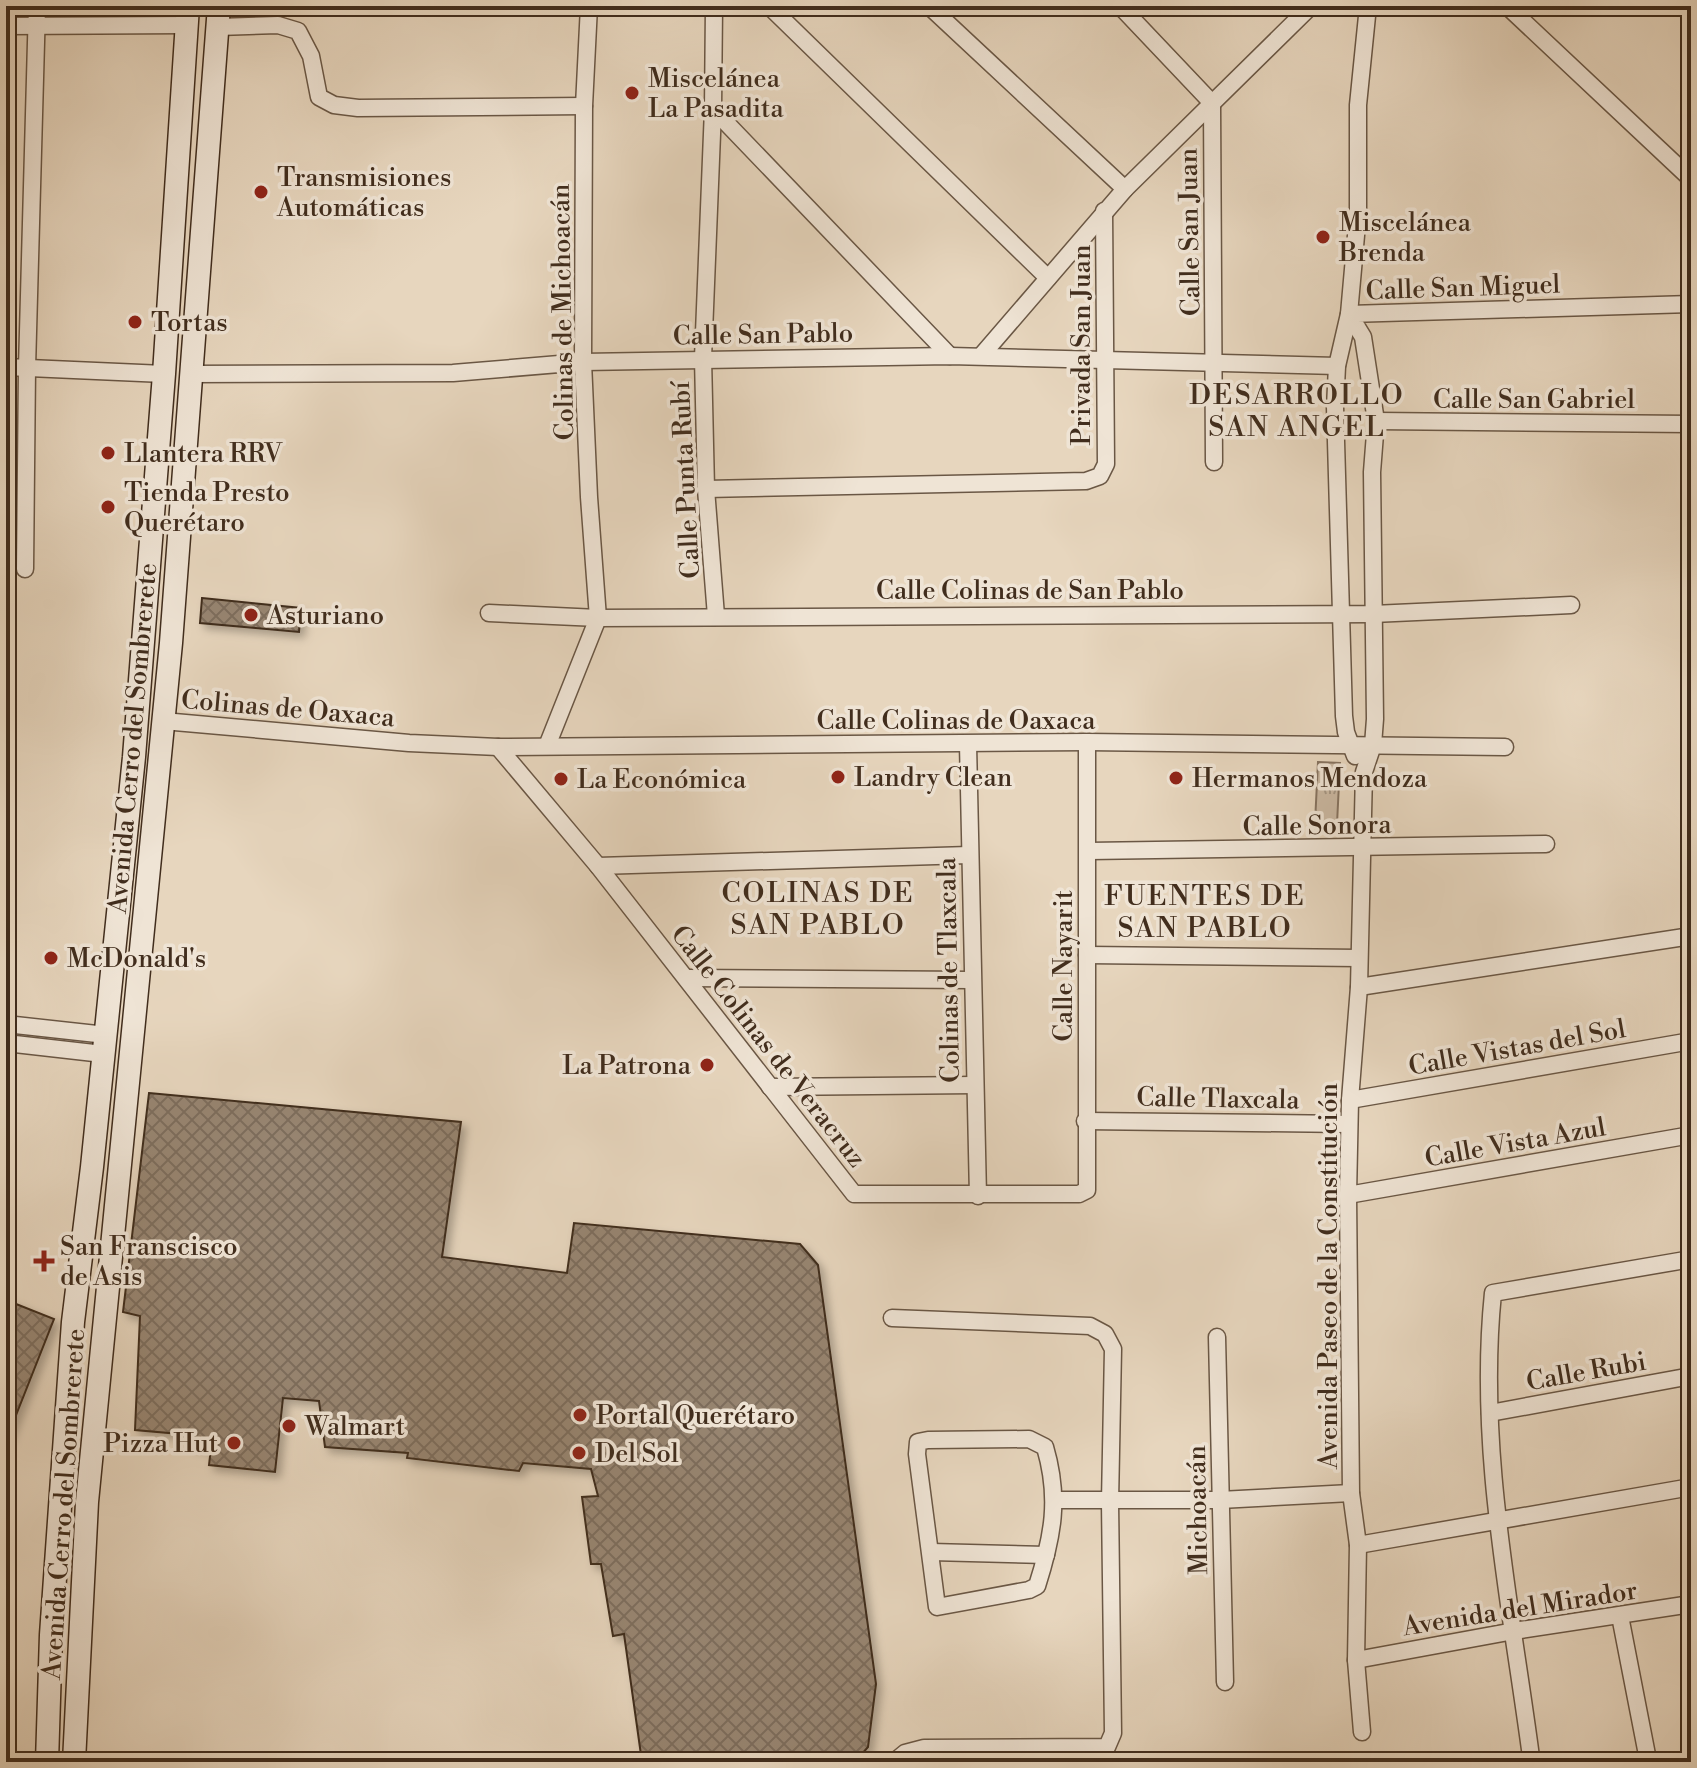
<svg xmlns="http://www.w3.org/2000/svg" width="1697" height="1768" font-family="'Libre Bodoni',serif">
	<style>
		.grass { fill: url(#grass-tufts); stroke: #867360; stroke-width: 2 }
		.building { fill: url(#building-cross-hatch); stroke: #412d1d; stroke-width: 2; filter: url(#shadow) }
		.lines { fill: none; stroke-linecap: round; stroke-linejoin: round }
		.street-casing { stroke: #6a5745; stroke-width: 19 }
		.secondary-casing { stroke: #412d1d; stroke-width: 25 }
		.street { stroke: #efe4d5; stroke-width: 16 }
		.secondary { stroke: #efe4d5; stroke-width: 22 }
		.poi-dot { fill: #8f2418; stroke: #efe4d5; stroke-width: 3 }
		.labels { text-anchor: middle; stroke-width: 7; stroke-linejoin: round; paint-order: stroke }
		.poi-label { font-size: 26px; fill: #412d1d; stroke: #efe4d5; text-anchor: start }
		.street-label { font-size: 26px; fill: #412d1d; stroke: #efe4d5 }
		.neighbourhood-label { font-size: 28px; letter-spacing: 2px; fill: #412d1d; stroke: #efe4d5 }
	</style>
	<defs>
		<pattern id="grass-tufts" width="24" height="20" patternUnits="userSpaceOnUse" patternTransform="scale(2)"><rect width="24" height="20" fill="#cbb9a3"/><path d="M3 7l-1-3M5 7V3M7 7l1-3M15 17l-1-3M17 17v-4M19 17l1-3" fill="none" stroke="#a69784"/></pattern>
		<pattern id="building-cross-hatch" width="8" height="8" patternUnits="userSpaceOnUse" patternTransform="scale(2)"><rect width="8" height="8" fill="#978571"/><path d="M0 0l8 8M0 8l8-8" fill="none" stroke="#7d6d5c"/></pattern>
		<filter id="shadow"><feDropShadow dx="5" dy="5" stdDeviation="4" flood-color="#0004"/></filter>
	</defs>
	<rect width="100%" height="100%" fill="#e7d6be"/>
	<filter id="stains"><feTurbulence type="fractalNoise" baseFrequency=".0025" numOctaves="4"/><feColorMatrix values="0 0 0 0 .2 0 0 0 0 .09 0 0 0 0 .02 0 0 0 .5 -.17"/></filter>
	<radialGradient id="worn" r=".72"><stop offset=".6" stop-color="#630" stop-opacity="0"/><stop offset="1" stop-color="#630" stop-opacity=".3"/></radialGradient>
	<polygon class="grass" points="1318,762 1340,763 1337,824 1315,823"/>
	<g class="building">
		<polygon points="202,598 301,608 299,632 200,623"/>
		<polygon points="149,1093 461,1122 442,1257 567,1273 574,1223 800,1244 818,1265 876,1684 868,1747 855,1762 642,1762 624,1634 613,1636 601,1564 591,1564 582,1497 598,1496 591,1469 523,1463 519,1471 407,1458 408,1453 325,1447 319,1401 283,1398 275,1472 209,1465 211,1448 191,1445 191,1435 135,1430 140,1316 123,1312"/>
		<polygon points="6,1300 54,1319 7,1438 6,1438"/>
	</g>
	<g class="lines">
		<defs>
			<g id="street">
				<polyline points="714,6 713,109 703,358 706,489 716,616"/>
				<polyline points="769,6 1048,278"/>
				<polyline points="929,6 1125,189"/>
				<polyline points="1120,6 1212,103 1214,462"/>
				<polyline points="1507,6 1691,179"/>
				<polyline points="6,26 187,25"/>
				<polyline points="218,27 278,25 298,31 311,56 319,97 334,105 358,108 584,106"/>
				<polyline points="713,109 950,356"/>
				<polyline points="981,356 1125,189 1311,6"/>
				<polyline points="6,367 164,374"/>
				<polyline points="190,374 453,373 583,362 950,356 1337,366"/>
				<polyline points="1376,421 1691,424"/>
				<polyline points="706,489 1086,481 1100,476 1106,464 1104,211"/>
				<polyline points="25,569 27,368 37,6"/>
				<polyline points="489,613 598,618 1373,614 1571,605"/>
				<polyline points="163,721 409,743 498,747 1087,742 1505,747"/>
				<polyline points="968,744 978,1196"/>
				<polyline points="547,746 598,618 589,497 583,362 584,106 589,6"/>
				<polyline points="498,747 598,866 854,1194 1079,1194 1087,1190 1087,742"/>
				<polyline points="1355,756 1346,732 1344,716 1335,407 1337,366 1349,314 1358,213 1358,105 1368,6"/>
				<polyline points="1089,851 1546,844"/>
				<polyline points="598,866 969,855"/>
				<polyline points="1087,955 1359,958"/>
				<polyline points="686,978 972,980"/>
				<polyline points="1359,987 1691,936"/>
				<polyline points="6,1024 106,1035"/>
				<polyline points="6,1043 103,1054"/>
				<polyline points="770,1087 975,1085"/>
				<polyline points="1350,1100 1691,1041"/>
				<polyline points="1085,1121 1349,1124"/>
				<polyline points="1348,1195 1691,1135"/>
				<polyline points="892,1318 1090,1326 1105,1334 1113,1349 1110,1502 1113,1733 1107,1747 924,1748 905,1753 894,1762"/>
				<polyline points="1217,1337 1225,1682"/>
				<polyline points="1490,1413 1691,1376"/>
				<path d="M1029,1439L1045,1447C1060,1498 1053,1536 1037,1586L1029,1590L937,1607L917,1454L918,1442L928,1440Z"/>
				<polyline points="1055,1500 1220,1500 1351,1493"/>
				<polyline points="1358,1545 1691,1487"/>
				<polyline points="931,1552 1046,1555"/>
				<polyline points="1620,1616 1648,1760"/>
				<polyline points="1356,1660 1514,1631 1691,1604"/>
				<polyline points="1362,1732 1356,1660 1358,1545 1351,1493 1348,1195 1350,1100 1359,987 1364,772 1373,745 1375,719 1372,472 1376,421 1363,337 1349,314 1691,304"/>
				<path d="M1531,1757C1511,1605 1477,1448 1493,1293L1691,1259"/>
			</g>
			<g id="secondary">
				<polyline points="47,1762 51,1635 73,1322 92,1167 134,757 164,374 188,6"/>
				<polyline points="74,1762 87,1502 171,643 219,6"/>
			</g>
		</defs>
		<use href="#street" class="street-casing"/>
		<use href="#secondary" class="secondary-casing"/>
		<use href="#street" class="street"/>
		<use href="#secondary" class="secondary"/>
	</g>
	<g class="poi-dot">
		<circle cx="632" cy="93" r="8"/>
		<circle cx="261" cy="192" r="8"/>
		<circle cx="1323" cy="237" r="8"/>
		<circle cx="135" cy="322" r="8"/>
		<circle cx="108" cy="453" r="8"/>
		<circle cx="108" cy="507" r="8"/>
		<circle cx="251" cy="615" r="8"/>
		<circle cx="838" cy="777" r="8"/>
		<circle cx="1176" cy="778" r="8"/>
		<circle cx="561" cy="779" r="8"/>
		<circle cx="51" cy="958" r="8"/>
		<circle cx="707" cy="1065" r="8"/>
		<path d="M40 1249h8v8h8v8h-8v8h-8v-8h-8v-8h8z"/>
		<circle cx="580" cy="1415" r="8"/>
		<circle cx="289" cy="1426" r="8"/>
		<circle cx="234" cy="1443" r="8"/>
		<circle cx="579" cy="1453" r="8"/>
	</g>
	<g class="labels">
		<g class="poi-label">
			<text x="648" y="87">Miscelánea<tspan x="648" dy="30">La Pasadita</tspan></text>
			<text x="277" y="186">Transmisiones<tspan x="277" dy="30">Automáticas</tspan></text>
			<text x="1339" y="231">Miscelánea<tspan x="1339" dy="30">Brenda</tspan></text>
			<text x="151" y="331">Tortas</text>
			<text x="124" y="462">Llantera RRV</text>
			<text x="124" y="501">Tienda Presto<tspan x="124" dy="30">Querétaro</tspan></text>
			<text x="267" y="624">Asturiano</text>
			<text x="854" y="786">Landry Clean</text>
			<text x="1192" y="787">Hermanos Mendoza</text>
			<text x="577" y="788">La Económica</text>
			<text x="67" y="967">McDonald's</text>
			<text x="691" y="1074" text-anchor="end">La Patrona</text>
			<text x="60" y="1255">San Franscisco<tspan x="60" dy="30">de Asis</tspan></text>
			<text x="596" y="1424">Portal Querétaro</text>
			<text x="305" y="1435">Walmart</text>
			<text x="218" y="1452" text-anchor="end">Pizza Hut</text>
			<text x="595" y="1462">Del Sol</text>
		</g>
		<g class="street-label">
			<text transform="translate(1189 232) rotate(-91)" y="9">Calle San Juan</text>
			<text transform="translate(1463 287) rotate(-2)" y="9">Calle San Miguel</text>
			<text transform="translate(562 312) rotate(-91)" y="9">Colinas de Michoacán</text>
			<text transform="translate(763 334) rotate(-1)" y="9">Calle San Pablo</text>
			<text transform="translate(1081 345) rotate(-90)" y="9">Privada San Juan</text>
			<text x="1534" y="408">Calle San Gabriel</text>
			<text transform="translate(685 480) rotate(-93)" y="9">Calle Punta Rubí</text>
			<text x="1030" y="599">Calle Colinas de San Pablo</text>
			<text transform="translate(288 708) rotate(5)" y="9">Colinas de Oaxaca</text>
			<text x="956" y="729">Calle Colinas de Oaxaca</text>
			<text transform="translate(132 738) rotate(-85)" y="9">Avenida Cerro del Sombrerete</text>
			<text transform="translate(1317 825) rotate(-1)" y="9">Calle Sonora</text>
			<text transform="translate(1063 966) rotate(-90)" y="9">Calle Nayarit</text>
			<text transform="translate(948 970) rotate(-91)" y="9">Colinas de Tlaxcala</text>
			<text transform="translate(769 1046) rotate(52)" y="9">Calle Colinas de Veracruz</text>
			<text transform="translate(1517 1047) rotate(-10)" y="9">Calle Vistas del Sol</text>
			<text transform="translate(1218 1098) rotate(1)" y="9">Calle Tlaxcala</text>
			<text transform="translate(1515 1142) rotate(-10)" y="9">Calle Vista Azul</text>
			<text transform="translate(1328 1276) rotate(-90)" y="9">Avenida Paseo de la Constitución</text>
			<text transform="translate(1586 1371) rotate(-10)" y="9">Calle Rubi</text>
			<text transform="translate(63 1504) rotate(-86)" y="9">Avenida Cerro del Sombrerete</text>
			<text transform="translate(1197 1510) rotate(-91)" y="9">Michoacán</text>
			<text transform="translate(1520 1608) rotate(-9)" y="9">Avenida del Mirador</text>
		</g>
		<g class="neighbourhood-label">
			<text x="1297" y="404">DESARROLLO<tspan x="1297" dy="32">SAN ANGEL</tspan></text>
			<text x="818" y="902">COLINAS DE<tspan x="818" dy="32">SAN PABLO</tspan></text>
			<text x="1205" y="905">FUENTES DE<tspan x="1205" dy="32">SAN PABLO</tspan></text>
		</g>
	</g>
	<rect width="1697" height="1768" fill="none" stroke="#e7d6be" stroke-width="32"/>
	<rect x="8" y="8" width="1681" height="1752" fill="none" stroke="#412d1d" stroke-width="4"/>
	<rect x="16" y="16" width="1665" height="1736" fill="none" stroke="#412d1d" stroke-width="2"/>
	<rect width="100%" height="100%" filter="url(#stains)"/>
	<rect width="100%" height="100%" fill="url(#worn)"/>
</svg>
